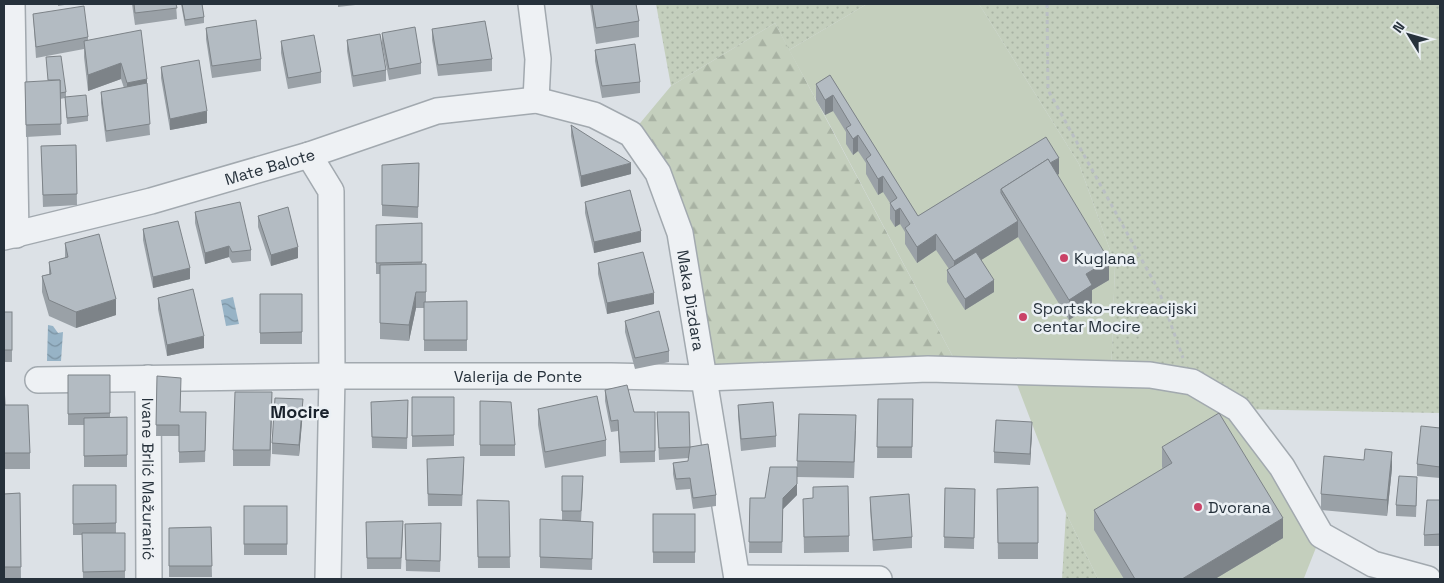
<svg xmlns="http://www.w3.org/2000/svg" width="1444" height="583" font-family="'Space Grotesk',sans-serif">
	<style>
		.grass { fill: url(#grass-dots) }
		.forest { fill: url(#forest-firs) }
		.park { fill: #c4cfbd }
		.water { fill: url(#water-waves) }
		.lines { fill: none; stroke-linecap: round; stroke-linejoin: round }
		.minor-casing { stroke: #a2a9af; stroke-width: 28 }
		.path { stroke: #babfc4; stroke-width: 3; stroke-dasharray: 4 4; stroke-linecap: butt }
		.minor { stroke: #eef1f4; stroke-width: 25 }
		.wall { fill: #9aa1a7 }
		.shaded-wall { fill: #7d8388 }
		.building { fill: #b3bbc2; stroke: #7d8388 }
		.poi-dot { fill: #ca4267; stroke: #ebf0f4; stroke-width: 2 }
		.labels { text-anchor: middle; stroke-width: 5; stroke-linejoin: round; paint-order: stroke }
		.street-label { font-size: 16px; fill: #26313b; stroke: #ebf0f4 }
		.poi-label { font-size: 16px; fill: #26313b; stroke: #ebf0f4; text-anchor: start }
		.neighbourhood-label { font-size: 18px; font-weight: bold; fill: #19222c; stroke: #ebf0f4 }
	</style>
	<defs>
		<pattern id="grass-dots" width="8" height="8" patternUnits="userSpaceOnUse" patternTransform="scale(1.25)"><rect width="8" height="8" fill="#c4cfbd"/><path d="M2 2h.1M6 6h.1" fill="none" stroke="#a8b2a3" stroke-width="1.8" stroke-linecap="round"/></pattern>
		<pattern id="forest-firs" width="22" height="20" patternUnits="userSpaceOnUse" patternTransform="scale(1.25)"><rect width="22" height="20" fill="#c4cfbd"/><path d="M5 1l3.5 6h-7zM16 11l3.5 6h-7z" fill="#a8b2a3"/></pattern>
		<pattern id="water-waves" width="16" height="10" patternUnits="userSpaceOnUse" patternTransform="scale(1.25)"><rect width="16" height="10" fill="#97b3c6"/><path d="M0 5q4-4 8 0t8 0" fill="none" stroke="#7b92a2"/></pattern>
	</defs>
	<rect width="100%" height="100%" fill="#dce1e6"/>
	<g class="grass">
		<polygon points="656,4 867,4 789,50 775,23 671,86"/>
		<polygon points="979,4 1440,4 1440,413 1238,409 1111,377 1115,264 1079,164"/>
		<polygon points="1066,513 1098,579 1062,579"/>
	</g>
	<polygon class="forest" points="775,23 960,370 705,378 680,233 631,134 671,86"/>
	<polygon class="park" points="867,4 979,4 1079,164 1115,264 1111,377 1150,375 1238,409 1321,535 1304,578 1098,579 1066,513 1013,374 960,370 825,116 789,50"/>
	<g class="water">
		<polygon points="233,297 239,324 226,326 221,300"/>
		<polygon points="48,325 53,326 58,333 63,332 61,361 47,361"/>
	</g>
	<g class="lines">
		<defs>
			<g id="minor">
				<polyline points="12,4 16,235"/>
				<polyline points="531,4 538,59 536,100"/>
				<polyline points="309,155 331,191 332,376 328,579"/>
				<path id="s1" d="M4,237L151,201L309,155L437,111L536,100L594,115L631,134L658,173L680,233L737,579"/>
				<path id="s2" d="M148,378L149,579"/>
				<path id="s3" d="M38,380L332,376H611L705,378L928,369L1150,375L1192,382L1238,409L1282,467L1321,535L1373,564L1428,579"/>
				<polyline points="737,578 879,579"/>
			</g>
		</defs>
		<use href="#minor" class="minor-casing"/>
		<polyline class="path" points="1047,4 1048,90 1159,291 1183,358"/>
		<use href="#minor" class="minor"/>
	</g>
	<g class="wall">
		<polygon points="58,4 71,4 58,6"/>
		<polygon points="132,4 176,4 177,19 135,25"/>
		<polygon points="181,4 202,4 204,17 204,23 185,26"/>
		<polygon points="338,4 364,4 338,7"/>
		<polygon points="590,4 636,4 639,21 639,37 596,44"/>
		<polygon points="33,14 88,37 88,40 147,83 150,135 106,142 101,103 101,92 124,88 121,79 88,91 84,57 84,49 36,58"/>
		<polygon points="206,28 261,59 261,71 212,78 206,39"/>
		<polygon points="432,29 492,59 492,71 438,76 432,40"/>
		<polygon points="382,33 421,63 421,74 389,80 382,44"/>
		<polygon points="347,40 386,70 386,81 353,87 347,51"/>
		<polygon points="281,41 321,72 321,83 288,89 281,53"/>
		<polygon points="595,50 640,82 640,93 602,98 595,61"/>
		<polygon points="161,67 207,123 170,130 161,78"/>
		<polygon points="830,75 918,216 1046,137 1059,174 1057,175 1109,280 1092,290 1092,305 1069,320 1018,237 981,260 994,292 965,310 947,282 947,270 949,269 936,250 917,263 905,244 905,232 900,224 895,227 890,219 890,203 883,192 878,195 866,174 866,163 858,151 853,155 846,144 846,132 833,111 825,115 816,100 816,84"/>
		<polygon points="25,82 66,92 66,97 88,116 88,121 67,124 65,98 60,99 61,135 26,137"/>
		<polygon points="571,125 631,174 581,187 571,136"/>
		<polygon points="76,145 77,205 43,207 41,146"/>
		<polygon points="419,163 418,218 382,216 382,165"/>
		<polygon points="585,202 641,242 594,253 585,213"/>
		<polygon points="195,212 251,250 251,261 232,263 229,257 205,264 195,223"/>
		<polygon points="258,216 298,258 271,266 258,227"/>
		<polygon points="422,223 422,264 426,280 426,302 467,301 467,351 424,351 424,308 416,308 409,341 380,339 380,274 376,274 376,225"/>
		<polygon points="143,229 190,279 153,288 143,240"/>
		<polygon points="65,243 116,315 76,328 49,316 42,292 42,276 49,274 49,262 65,258"/>
		<polygon points="598,263 654,304 607,314 598,274"/>
		<rect x="260" y="294" width="42" height="50"/>
		<polygon points="158,298 204,348 167,356 158,309"/>
		<rect x="4" y="312" width="8" height="50"/>
		<polygon points="625,321 669,351 669,362 635,369 625,332"/>
		<polygon points="68,375 110,375 110,417 127,417 127,467 84,467 84,425 68,425"/>
		<polygon points="157,376 181,389 180,412 206,412 205,462 179,463 179,436 156,436"/>
		<polygon points="4,385 5,405 30,453 30,469 4,469"/>
		<polygon points="605,390 634,412 655,412 655,462 620,463 618,431 611,432 605,401"/>
		<polygon points="412,397 454,397 454,446 412,447"/>
		<polygon points="878,399 913,399 912,458 877,458"/>
		<polygon points="408,400 407,449 372,448 371,413"/>
		<polygon points="480,401 515,445 515,456 480,456"/>
		<polygon points="738,405 776,436 776,447 741,451 738,416"/>
		<polygon points="272,408 270,466 233,466 233,450"/>
		<polygon points="538,409 606,440 606,456 545,468 538,425"/>
		<polygon points="303,411 299,456 272,454 272,443"/>
		<polygon points="657,412 690,447 716,495 716,506 693,509 690,489 676,490 673,474 673,463 688,461 689,458 659,460"/>
		<polygon points="799,414 856,431 854,478 797,477 797,495 783,509 782,553 749,553 750,498 765,498 797,467"/>
		<polygon points="1440,428 1440,478 1417,476 1417,464"/>
		<polygon points="1032,433 1030,465 994,463 994,452"/>
		<polygon points="1162,447 1283,538 1215,579 1124,579 1094,530 1094,510 1163,469 1162,467"/>
		<polygon points="464,468 462,506 428,506 427,470"/>
		<polygon points="1392,468 1387,516 1321,510 1321,494"/>
		<polygon points="562,476 583,487 581,521 593,522 592,570 540,568 540,519 562,520"/>
		<polygon points="73,485 116,485 116,533 125,533 125,579 83,579 82,535 73,535"/>
		<polygon points="1038,487 1038,559 998,559 997,489"/>
		<polygon points="945,488 975,489 974,549 944,548"/>
		<polygon points="1417,488 1416,517 1396,516 1396,505"/>
		<polygon points="20,493 21,579 4,579 4,494"/>
		<polygon points="870,497 912,537 912,548 873,551 870,509"/>
		<polygon points="803,499 849,536 849,552 804,553"/>
		<polygon points="477,500 509,501 510,568 478,568"/>
		<polygon points="1440,500 1440,546 1424,546 1424,535"/>
		<rect x="244" y="506" width="43" height="49"/>
		<rect x="653" y="514" width="42" height="49"/>
		<polygon points="366,522 403,532 401,569 367,569"/>
		<polygon points="405,524 441,534 440,572 406,571"/>
		<polygon points="211,527 212,577 169,577 169,528"/>
	</g>
	<g class="shaded-wall">
		<polygon points="121,63 121,79 88,91 88,75"/>
		<polygon points="147,79 147,95 127,99 127,83"/>
		<polygon points="833,95 833,111 825,115 825,100"/>
		<polygon points="207,111 207,123 170,130 170,119"/>
		<polygon points="858,135 858,151 853,155 853,139"/>
		<polygon points="1059,158 1059,174 1010,204 1002,192"/>
		<polygon points="631,163 631,174 581,187 581,176"/>
		<polygon points="883,176 883,192 878,195 878,179"/>
		<polygon points="900,208 900,224 895,227 895,211"/>
		<polygon points="1018,221 1018,237 954,277 954,261"/>
		<polygon points="641,231 641,242 594,253 594,242"/>
		<polygon points="936,234 936,250 917,263 917,247"/>
		<polygon points="229,246 229,257 205,264 205,253"/>
		<polygon points="298,247 298,258 271,266 271,255"/>
		<polygon points="1109,260 1109,280 1092,290 1092,305 1069,320 1069,300 1086,274"/>
		<polygon points="190,268 190,279 153,288 153,277"/>
		<polygon points="994,280 994,292 965,310 965,299"/>
		<polygon points="416,292 416,308 409,341 409,325"/>
		<polygon points="654,293 654,304 607,314 607,303"/>
		<polygon points="116,299 116,315 76,328 76,312"/>
		<polygon points="204,336 204,348 167,356 167,345"/>
		<polygon points="272,392 272,408 270,466 270,450"/>
		<polygon points="303,399 303,411 299,456 299,445"/>
		<polygon points="1032,422 1032,433 1030,465 1030,454"/>
		<polygon points="1392,452 1392,468 1387,516 1387,500"/>
		<polygon points="797,484 797,495 783,509 782,553 783,498"/>
		<polygon points="1283,518 1283,538 1215,579 1182,579"/>
	</g>
	<g class="building">
		<polygon points="134,4 176,4 177,8 135,13"/>
		<polygon points="182,4 202,4 204,17 185,20"/>
		<polygon points="592,4 636,4 639,21 596,28"/>
		<polygon points="84,6 88,37 36,47 33,14"/>
		<polygon points="256,20 261,59 212,66 206,28"/>
		<polygon points="485,21 492,59 438,65 432,29"/>
		<polygon points="415,27 421,63 389,69 382,33"/>
		<polygon points="141,30 147,79 127,83 121,63 88,75 84,41"/>
		<polygon points="380,34 386,70 353,76 347,40"/>
		<polygon points="314,35 321,72 288,78 281,41"/>
		<polygon points="635,44 640,82 602,86 595,50"/>
		<polygon points="61,56 66,92 60,93 60,80 48,80 46,57"/>
		<polygon points="199,60 207,111 170,119 161,67"/>
		<polygon points="830,75 918,216 1046,137 1059,158 1050,163 1048,159 1001,189 1001,193 1018,221 954,261 936,234 917,247 905,228 910,224 900,208 895,211 890,203 897,198 883,176 878,179 866,159 871,155 858,135 853,139 846,128 851,125 833,95 825,100 816,84"/>
		<polygon points="60,80 61,124 26,125 25,82"/>
		<polygon points="147,83 150,124 106,131 101,92"/>
		<polygon points="86,95 88,116 67,118 65,97"/>
		<polygon points="571,125 631,163 581,176"/>
		<polygon points="76,145 77,194 43,195 41,146"/>
		<polygon points="1048,159 1109,260 1086,274 1092,285 1069,300 1001,189"/>
		<polygon points="419,163 418,207 382,205 382,165"/>
		<polygon points="630,190 641,231 594,242 585,202"/>
		<polygon points="240,202 251,250 232,252 229,246 205,253 195,212"/>
		<polygon points="288,207 298,247 271,255 258,216"/>
		<polygon points="178,221 190,268 153,277 143,229"/>
		<polygon points="422,223 422,262 376,263 376,225"/>
		<polygon points="99,234 116,299 76,312 49,300 42,276 51,274 49,262 68,257 65,243"/>
		<polygon points="643,252 654,293 607,303 598,263"/>
		<polygon points="976,252 994,280 965,299 947,270"/>
		<polygon points="426,264 426,292 416,292 409,325 380,323 380,265"/>
		<polygon points="193,289 204,336 167,345 158,298"/>
		<polygon points="260,294 302,294 302,332 260,333"/>
		<polygon points="467,301 467,340 424,340 424,302"/>
		<polygon points="659,311 669,351 635,358 625,321"/>
		<rect x="4" y="312" width="8" height="38"/>
		<polygon points="68,375 110,375 110,413 68,414"/>
		<polygon points="157,376 181,378 180,412 206,412 205,451 179,452 179,425 156,425"/>
		<polygon points="4,385 5,405 28,405 30,453 4,453"/>
		<polygon points="627,385 634,412 655,412 655,451 620,452 618,420 611,421 605,390"/>
		<polygon points="235,392 272,392 270,450 233,450"/>
		<polygon points="597,396 606,440 545,452 538,409"/>
		<polygon points="412,397 454,397 454,435 412,436"/>
		<polygon points="275,398 303,399 299,445 272,443"/>
		<polygon points="878,399 913,399 912,447 877,447"/>
		<polygon points="408,400 407,438 372,437 371,402"/>
		<polygon points="480,401 511,402 515,445 480,445"/>
		<polygon points="773,402 776,436 741,439 738,405"/>
		<polygon points="657,412 689,412 690,447 659,448"/>
		<polygon points="1219,413 1283,518 1182,579 1135,579 1094,510 1172,463 1162,447"/>
		<polygon points="799,414 856,415 854,462 797,461"/>
		<polygon points="127,417 127,455 84,456 84,418"/>
		<polygon points="996,420 1032,422 1030,454 994,452"/>
		<polygon points="1421,426 1440,428 1440,467 1417,464"/>
		<polygon points="708,444 716,495 693,498 690,478 676,479 673,463 688,461 690,447"/>
		<polygon points="1365,449 1392,452 1387,500 1321,494 1324,456 1364,460"/>
		<polygon points="464,457 462,495 428,494 427,459"/>
		<polygon points="770,467 797,467 797,484 783,498 782,542 749,542 750,498 765,498"/>
		<polygon points="562,476 583,476 581,511 562,511"/>
		<polygon points="1399,476 1417,477 1416,506 1396,505"/>
		<polygon points="73,485 116,485 116,523 73,524"/>
		<polygon points="848,486 849,536 804,537 803,499 813,498 813,487"/>
		<polygon points="1038,487 1038,543 998,543 997,489"/>
		<polygon points="945,488 975,489 974,538 944,537"/>
		<polygon points="20,493 21,567 4,567 4,494"/>
		<polygon points="909,494 912,537 873,540 870,497"/>
		<polygon points="477,500 509,501 510,557 478,557"/>
		<polygon points="1427,500 1440,500 1440,534 1424,535"/>
		<rect x="244" y="506" width="43" height="38"/>
		<rect x="653" y="514" width="42" height="38"/>
		<polygon points="540,519 593,522 592,559 540,557"/>
		<polygon points="403,521 401,558 367,558 366,522"/>
		<polygon points="441,523 440,561 406,560 405,524"/>
		<polygon points="211,527 212,566 169,566 169,528"/>
		<polygon points="82,533 125,533 125,571 83,572"/>
	</g>
	<g class="poi-dot">
		<circle cx="1064" cy="258" r="5"/>
		<circle cx="1023" cy="317" r="5"/>
		<circle cx="1198" cy="507" r="5"/>
	</g>
	<g class="labels">
		<g class="street-label">
			<text dy="6" stroke="none"><textPath href="#s1" startOffset="275">Mate Balote</textPath></text>
			<text dy="6" stroke="none"><textPath href="#s1" startOffset="832">Maka Dizdara</textPath></text>
			<text dy="6" stroke="none"><textPath href="#s3" startOffset="480">Valerija de Ponte</textPath></text>
			<text dy="6" stroke="none"><textPath href="#s2" startOffset="101">Ivane Brlić Mažuranić</textPath></text>
		</g>
		<g class="poi-label">
			<text x="1074" y="264">Kuglana</text>
			<text x="1033" y="314">Sportsko-rekreacijski<tspan x="1033" dy="18">centar Mocire</tspan></text>
			<text x="1208" y="513">Dvorana</text>
		</g>
		<g class="neighbourhood-label">
			<text x="300" y="418">Mocire</text>
		</g>
	</g>
	<rect width="1444" height="583" fill="none" stroke="#26313b" stroke-width="10"/>
	<g transform="translate(1409 35) rotate(307)" stroke="#ebf0f4" stroke-width="4" paint-order="stroke">
	<path d="M0-4L9 19L0 12L-9 19Z" fill="#26313b"/>
	<text y="-8" font-size="14" font-weight="bold" text-anchor="middle" fill="#26313b">N</text>
	</g>
</svg>
